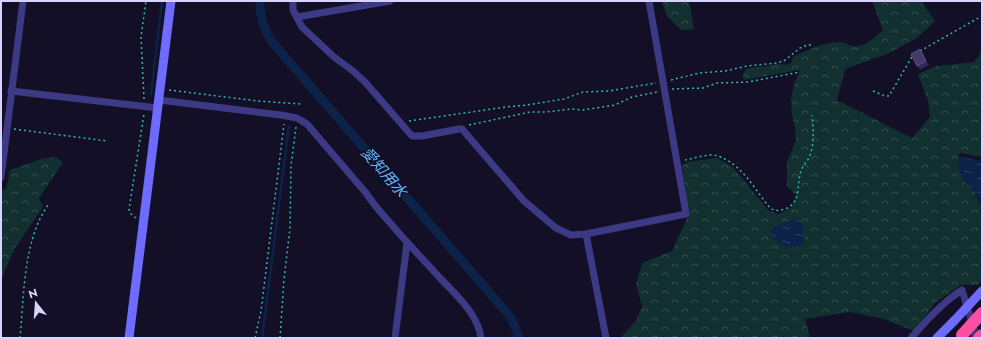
<svg xmlns="http://www.w3.org/2000/svg" width="983" height="339" font-family="Jost,'Noto Sans JP',sans-serif">
	<style>
		.forest { fill: url(#forest-crowns) }
		.water { fill: url(#water-ripples) }
		.lines { fill: none; stroke-linecap: round; stroke-linejoin: round }
		.stream { stroke: #0c2248; stroke-width: 2.5 }
		.canal { stroke: #0c2248; stroke-width: 9 }
		.path { stroke: #2fb8b0; stroke-width: 1.5; stroke-dasharray: 2 3; stroke-linecap: butt }
		.street { stroke: #3d3a85; stroke-width: 7 }
		.secondary { stroke: #6f6bff; stroke-width: 9 }
		.highway { stroke: #ff4fa3; stroke-width: 12 }
		.secondary-bridge { stroke: #6f6bff; stroke-width: 9 }
		.highway-bridge { stroke: #ff4fa3; stroke-width: 12 }
		.wall { fill: #312854 }
		.shaded-wall { fill: #1d163a }
		.building { fill: #433a66; stroke: #5a527e }
		.labels { text-anchor: middle; stroke-width: 3.5; stroke-linejoin: round; paint-order: stroke }
		.water-label { font-size: 15px; font-style: italic; fill: #62b6ff; stroke: #130f26 }
	</style>
	<defs>
		<pattern id="forest-crowns" width="20" height="18" patternUnits="userSpaceOnUse"><rect width="20" height="18" fill="#12302f"/><path d="M2 6a3 3 0 1 1 6 0M12 15a3 3 0 1 1 6 0" fill="none" stroke="#344d4e"/></pattern>
		<pattern id="water-ripples" width="26" height="14" patternUnits="userSpaceOnUse"><rect width="26" height="14" fill="#0c2248"/><path d="M2 4q2-2 4 0t4 0M15 11q2-2 4 0t4 0" fill="none" stroke="#2f4163"/></pattern>
	</defs>
	<rect width="100%" height="100%" fill="#130f26"/>
	<g class="forest">
		<polygon points="662,1 689,1 694,29 681,30 667,16"/>
		<path d="M872,1H921L935,21L917,38L887,54L845,69L837,100L912,138L930,117L928,101L918,74L937,66L974,62L979,56L982,46V157L960,153L958,156V163L961,173L965,181L970,188L975,191L982,210V281L977,285H961L935,303L914,331L883,319L850,312L805,319L810,338H620L636,321L642,306L636,284L642,263L672,251L688,216L682,166L687,162L717,158L733,167L768,210L779,214L792,207L796,195L787,186V162L796,139L795,127L792,115L791,99L794,85L800,70L743,80V75L746,69L778,64L788,65L792,62L793,57C805,51 825,41 840,42C844,42 848,45 852,46C865,48 874,38 883,30Z"/>
		<polygon points="55,157 63,162 39,198 43,207 15,248 1,279 1,191 7,187 10,170 41,159"/>
	</g>
	<g class="water">
		<path d="M958,156L982,161V210C980,204 979,196 975,192C973,189 973,190 970,188C961,181 958,167 958,156Z"/>
		<path d="M798,218C802,222 802,225 803,230C803,233 804,237 804,240C802,253 773,248 771,230L774,227Z"/>
	</g>
	<g class="lines">
		<g class="stream">
			<polyline points="151,94 162,1"/>
			<polyline points="262,338 289,126"/>
		</g>
		<path class="canal" d="M260,1C259,16 264,29 272,42L508,314L514,324L519,338"/>
		<g class="path">
			<polyline points="920,51 982,16"/>
			<polyline points="671,80 699,73 725,71 747,66 776,63 784,61 800,48 807,45 813,45"/>
			<polyline points="672,89 703,88 717,83 748,82 800,72"/>
			<polyline points="169,90 258,101 301,104"/>
			<polyline points="873,91 885,96 889,96 913,55"/>
			<polyline points="144,99 141,37 146,1"/>
			<polyline points="409,121 506,107 527,105 564,99 583,92 609,91 656,83"/>
			<polyline points="469,125 530,112 545,112 572,109 583,110 615,105 632,97 657,92"/>
			<polyline points="14,129 107,141"/>
			<path d="M685,160C695,158 709,153 718,156C742,164 755,190 770,208C775,211 779,211 785,209C802,202 796,186 801,171C803,166 806,162 809,158C815,143 813,129 812,115"/>
			<polyline points="136,218 130,213 129,209 144,114"/>
			<path d="M20,338C24,296 23,241 48,205"/>
			<polyline points="255,338 261,311 284,124"/>
			<polyline points="280,338 284,279 290,228 291,165 296,127"/>
		</g>
		<g class="street">
			<polyline points="293,1 293,10 302,27 334,57 353,71 365,82 412,136 422,136 459,129 462,129 524,201 556,228 571,235 586,234 686,214 649,1"/>
			<polyline points="297,17 390,1"/>
			<polyline points="11,91 158,108"/>
			<path d="M159,100L281,115L297,118L307,124L366,193C373,204 382,214 391,224C407,243 424,260 440,278C456,295 478,314 481,338"/>
			<polyline points="1,177 23,1"/>
			<polyline points="586,234 606,338"/>
			<polyline points="395,338 407,243"/>
			<path d="M911,338C927,320 942,303 962,290L974,329L975,338"/>
		</g>
		<g class="secondary">
			<polyline points="129,338 171,1"/>
			<polyline points="937,338 954,321"/>
		</g>
		<polyline class="highway" points="979,338 982,335"/>
		<polyline class="secondary-bridge" points="954,321 982,291"/>
		<polyline class="highway-bridge" points="962,335 982,313"/>
	</g>
	<polygon class="wall" points="920,49 929,65 920,70 917,66"/>
	<polygon class="shaded-wall" points="920,49 923,54 929,65 926,61"/>
	<polygon class="building" points="920,49 926,61 917,66 911,54"/>
	<g class="labels">
		<g class="water-label">
			<text transform="translate(384 172) rotate(49)" y="5">愛知用水</text>
		</g>
	</g>
	<rect width="983" height="339" fill="none" stroke="#d9d4ff" stroke-width="4"/>
	<g transform="translate(36 303) rotate(343)" stroke="#130f26" stroke-width="3" paint-order="stroke">
	<path d="M0-3L7 15L0 10L-7 15Z" fill="#d9d4ff"/>
	<text y="-6" font-size="11" font-weight="bold" text-anchor="middle" fill="#d9d4ff">N</text>
	</g>
</svg>
